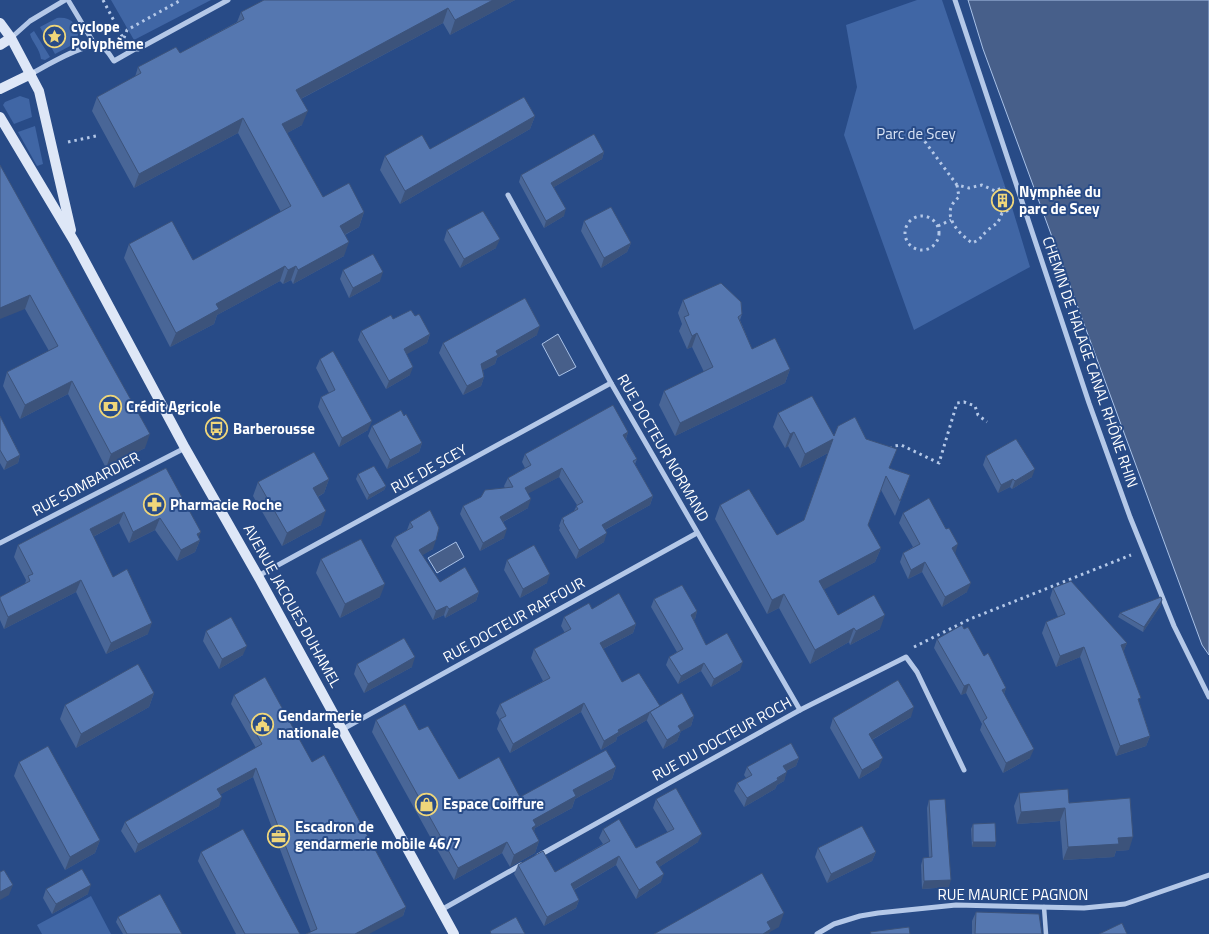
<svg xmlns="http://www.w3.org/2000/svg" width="1209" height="934" font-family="'Titillium Web',sans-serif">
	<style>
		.green { fill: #4066a5 }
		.water { fill: #475f8a; stroke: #a9c2e8 }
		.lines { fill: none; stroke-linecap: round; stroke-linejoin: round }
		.path { stroke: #b4c8e8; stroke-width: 3; stroke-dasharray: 2.5 4; stroke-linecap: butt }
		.pedestrian { stroke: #b4c8e8; stroke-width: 4.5 }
		.minor { stroke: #b4c8e8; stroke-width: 5 }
		.secondary { stroke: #dee7f7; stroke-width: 10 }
		.wall { fill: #496697 }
		.shaded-wall { fill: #3c537b }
		.building { fill: #5577b0; stroke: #3c537b }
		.labels { text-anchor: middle; stroke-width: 4; stroke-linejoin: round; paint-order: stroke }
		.poi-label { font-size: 15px; font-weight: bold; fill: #fff; stroke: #284b87; text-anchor: start }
		.park-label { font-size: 15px; fill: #d8e3f6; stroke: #284b87 }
		.street-label { font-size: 15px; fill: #fff; stroke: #284b87 }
	</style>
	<rect width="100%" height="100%" fill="#284b87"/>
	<g class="green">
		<polygon points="111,0 211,0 134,40"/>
		<polygon points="917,0 942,0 1011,204 1030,267 914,330 844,135 857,87 846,25"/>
		<path d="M57,18C69,16 78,23 78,35L72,45L55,54L40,27Z"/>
		<path d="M34,31L50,57L45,60L41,59C40,49 32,42 30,34Z"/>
		<polygon points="20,96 29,99 32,117 14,124 3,105 5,102"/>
		<polygon points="35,126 43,164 37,166 18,132"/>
		<polygon points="91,896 111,934 42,934 37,925"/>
	</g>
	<g class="water">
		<polygon points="968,0 1209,0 1209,655 1202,645 983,49"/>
		<polygon points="558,334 576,367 559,376 542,344"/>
		<polygon points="456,542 464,557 437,573 428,558"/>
	</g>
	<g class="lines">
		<g class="path">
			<polyline points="103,0 123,38"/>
			<polyline points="124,38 127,30 181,0"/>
			<polyline points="917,131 957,185 969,188 982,185 995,191 1004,187"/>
			<polyline points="68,142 96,136"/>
			<path d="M957,185L959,197C939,213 957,232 972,243C982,239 980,237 987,231C996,222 997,227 1002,213L1011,209"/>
			<circle cx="922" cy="233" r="17"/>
			<polyline points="938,226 951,220"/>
			<polyline points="890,449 894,446 901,445 939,463 957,403 964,402 975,406 978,415 987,422"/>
			<polyline points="914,647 970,619 1131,555"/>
		</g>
		<polyline class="pedestrian" points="1044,907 1046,934"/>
		<g class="minor">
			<polyline points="68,0 95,45"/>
			<polyline points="955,0 1089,403 1130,517 1174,626 1209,697"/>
			<polyline points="11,38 30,21 65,0"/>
			<path d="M31,74C44,67 84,43 97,46C106,47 109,54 114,61L135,49H138L228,0"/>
			<polyline points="508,195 611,383 800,710"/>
			<polyline points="0,543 185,448"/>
			<polyline points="258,576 611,383"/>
			<polyline points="343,729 697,533"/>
			<polyline points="538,856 800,710 906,657 917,672 964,770"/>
			<polyline points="441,910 521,865"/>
			<polyline points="817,934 834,924 860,916 878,913 956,905 1084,908 1125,904 1209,875"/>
		</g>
		<g class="secondary">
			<polyline points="0,23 11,38 39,91 71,230"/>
			<polyline points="0,45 11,38"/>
			<polyline points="0,89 31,74"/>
			<polyline points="0,117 74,241 185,448 258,576 454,934"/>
		</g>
	</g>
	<g class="wall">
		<polygon points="264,0 515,0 450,35 443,23 301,99 302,125 287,133 323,197 364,212 359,227 345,235 344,256 293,284 291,280 283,284 280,281 217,315 214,324 170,347 124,258 129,244 193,260 281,212 238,133 134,188 92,111 97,97 135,77 138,67 180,53 237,22 241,12"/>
		<polygon points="535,116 530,129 400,204 380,170 385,156 430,149"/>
		<polygon points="604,152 602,159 554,187 564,216 544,228 519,182 521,175"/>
		<polygon points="0,165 145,448 106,468 68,394 20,419 3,386 7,372 49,351 25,309"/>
		<polygon points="584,221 631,243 627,252 601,268 581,231"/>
		<polygon points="447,230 496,248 460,268 444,240"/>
		<polygon points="343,270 380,281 349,298 340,279"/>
		<polygon points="683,300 742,314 740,320 752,349 790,369 785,383 675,436 659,405 664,391 704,372 692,347 687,349 679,331 682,324 678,313"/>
		<polygon points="415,316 430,334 427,343 406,354 410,375 386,389 358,340 361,331 393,319"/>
		<polygon points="537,335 497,358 495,364 483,370 484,377 481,386 463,395 439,353 443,343"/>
		<polygon points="320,359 368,430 339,447 318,407 321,397 329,393 316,368"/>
		<polygon points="778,413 834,436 866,439 889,468 910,475 895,516 881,490 868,525 881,548 875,562 824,589 838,615 880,629 850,645 849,642 810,664 779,608 767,614 715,519 720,505 777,535 804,520 828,453 800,468 788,446 785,448 773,427"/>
		<polygon points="0,416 20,455 18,463 4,470 0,463"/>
		<polygon points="404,416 422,443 419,452 387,469 368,436 372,426"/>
		<polygon points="628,432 626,439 637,459 635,464 653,496 650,505 605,530 604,542 576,559 559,530 560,528 559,526 562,518 574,511 577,505 559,477 528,493 528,508 503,522 504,538 480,551 460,514 463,506 505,488 504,486 508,478 525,468 522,462 525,454"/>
		<polygon points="986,456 1032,477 1012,489 1010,487 998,493 983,465"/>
		<polygon points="166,468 200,540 195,552 177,561 155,530 129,543 119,523 93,537 113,577 148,634 106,654 76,592 4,629 0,620 0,597 25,584 26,580 14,557 18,545"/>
		<polygon points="358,474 386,486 384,490 367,500 356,479"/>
		<polygon points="329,479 324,493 318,497 321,525 282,546 253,496 258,482"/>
		<polygon points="903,513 967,592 942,607 922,572 908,579 900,562 903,553 913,547 899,523"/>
		<polygon points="410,522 433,549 422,555 440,582 479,592 476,601 445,618 444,615 433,620 391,546 395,537 407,530"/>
		<polygon points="321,559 380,597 340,618 316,573"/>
		<polygon points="507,560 547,583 520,598 504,570"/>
		<polygon points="1053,588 1127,643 1123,652 1150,736 1146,746 1116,756 1080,657 1056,667 1042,633 1046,622 1058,617 1050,598"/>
		<polygon points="654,599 697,611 695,619 693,620 706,645 740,670 711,687 701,671 678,684 666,665 669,657 677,652 651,607"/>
		<polygon points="1161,605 1143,632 1118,617 1120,613"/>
		<polygon points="592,609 636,624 633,633 603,649 622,682 660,706 694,716 691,726 681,731 677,741 663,749 647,721 647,720 617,737 616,741 601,750 581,712 510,753 497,729 500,720 496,713 500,704 543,681 531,658 534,649 565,633 561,626 564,617"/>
		<polygon points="964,629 1006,688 1004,694 1030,758 1003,773 980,730 982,724 966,693 961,695 934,648 937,639"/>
		<polygon points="206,631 243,655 219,669 203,641"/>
		<polygon points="357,664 412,667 364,693 354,674"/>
		<polygon points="154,693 149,707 76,748 60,719 65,705"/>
		<polygon points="234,695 312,762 406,907 403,916 311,932 253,777 221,794 219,806 135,853 121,831 125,822 256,748 231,704"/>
		<polygon points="911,717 872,740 879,767 859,779 830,728 833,718"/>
		<polygon points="376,720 419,730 459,779 520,797 616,767 612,779 575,799 572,808 535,828 534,831 539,841 535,853 510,867 502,853 454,880 372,732"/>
		<polygon points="799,758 796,766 786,771 784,781 777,785 775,789 744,807 734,791 737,783 746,778 744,775 747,767"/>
		<polygon points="19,762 100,840 95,853 65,870 14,776"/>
		<polygon points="1019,793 1069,803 1129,850 1116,851 1114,857 1063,860 1060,821 1017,824 1014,806"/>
		<polygon points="656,799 698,842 659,867 661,882 636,899 616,865 574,890 579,900 576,908 544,926 514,874 518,865 555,872 603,844 599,838 603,829 636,848 668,833 653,808"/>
		<polygon points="929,800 949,887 922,889 921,865 923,858 929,858 927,808"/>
		<polygon points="973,824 996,842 995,847 972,847 971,829"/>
		<polygon points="818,848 876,852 872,861 827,883 815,857"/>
		<polygon points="201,852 300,934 236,934 198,861"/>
		<polygon points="46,889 88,894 52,914 43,898"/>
		<polygon points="976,912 1042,934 972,934 972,921"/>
		<polygon points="118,917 182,934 123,934 116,922"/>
	</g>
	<g class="shaded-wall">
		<polygon points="493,0 515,0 450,35 455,20"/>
		<polygon points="448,8 443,23 291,104 296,90"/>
		<polygon points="308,111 302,125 276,139 282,124"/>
		<polygon points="535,116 530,129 400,204 405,191"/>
		<polygon points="243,118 238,133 134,188 139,174"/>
		<polygon points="604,152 602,159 549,190 551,183"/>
		<polygon points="566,209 564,216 544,228 546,221"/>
		<polygon points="364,212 359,227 334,240 340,226"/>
		<polygon points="500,239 496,248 460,268 464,259"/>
		<polygon points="349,242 344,256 293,284 298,270"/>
		<polygon points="631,243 627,252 601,268 604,258"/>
		<polygon points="285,266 280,281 217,315 214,324 170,347 176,333 216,304"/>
		<polygon points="296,266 291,280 283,284 288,270"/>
		<polygon points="383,272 380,281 349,298 353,288"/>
		<polygon points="30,295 25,309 0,319 0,308"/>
		<polygon points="540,326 537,335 497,358 495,364 478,373 481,364 496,351"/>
		<polygon points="697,333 692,347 687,349 692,336"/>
		<polygon points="430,334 427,343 400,358 404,349"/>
		<polygon points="413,367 410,375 386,389 389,381"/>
		<polygon points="790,369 785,383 675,436 680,423"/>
		<polygon points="484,377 481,386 463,395 467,386"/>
		<polygon points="72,381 68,394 20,419 25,405"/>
		<polygon points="372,421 368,430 339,447 342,438"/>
		<polygon points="628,432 625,441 623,435"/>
		<polygon points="794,432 788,446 785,448 790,434"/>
		<polygon points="150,434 145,448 106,468 111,454"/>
		<polygon points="833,439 828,453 800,468 805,454"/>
		<polygon points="422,443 419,452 387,469 390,460"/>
		<polygon points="20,455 18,463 4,470 7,462"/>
		<polygon points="562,468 559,477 522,497 525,488"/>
		<polygon points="1035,469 1032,477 1012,489 1015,481"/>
		<polygon points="329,479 324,493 308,502 313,488"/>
		<polygon points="1013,479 1010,487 998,493 1001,485"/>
		<polygon points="386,486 384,490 367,500 369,495"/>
		<polygon points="653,496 650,505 599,533 602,525"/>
		<polygon points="531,499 528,508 497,525 500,517"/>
		<polygon points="326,511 321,525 282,546 287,533"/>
		<polygon points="124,512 119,523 85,541 90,529"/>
		<polygon points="160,518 155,530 129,543 133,532"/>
		<polygon points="507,529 504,538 480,551 483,543"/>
		<polygon points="201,532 197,541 200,540 195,552 177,561 181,550 197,534"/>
		<polygon points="607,533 604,542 576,559 579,550"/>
		<polygon points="436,540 433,549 416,559 419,550"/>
		<polygon points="958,544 955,554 952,548"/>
		<polygon points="881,548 875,562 814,595 819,581"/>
		<polygon points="925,562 922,572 908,579 911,570"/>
		<polygon points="550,574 547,583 520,598 523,589"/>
		<polygon points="81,580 76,592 4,629 8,617"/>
		<polygon points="971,583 967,592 942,607 945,597"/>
		<polygon points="385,584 380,597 340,618 345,604"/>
		<polygon points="479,592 476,601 445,618 449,609"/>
		<polygon points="784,594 779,608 767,614 772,600"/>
		<polygon points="1162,600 1161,605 1143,632 1144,627"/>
		<polygon points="447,606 444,615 433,620 436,611"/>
		<polygon points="697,611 695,619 688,623 691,615"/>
		<polygon points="885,615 880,629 850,645 856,631"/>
		<polygon points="152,623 148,634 106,654 111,643"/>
		<polygon points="636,624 633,633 597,652 600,643"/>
		<polygon points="854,628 849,642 810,664 815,650"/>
		<polygon points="1127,643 1123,653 1121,645"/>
		<polygon points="247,646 243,655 219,669 222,659"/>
		<polygon points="1084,647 1080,657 1056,667 1060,656"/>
		<polygon points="415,657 412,667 364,693 368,684"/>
		<polygon points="743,662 740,670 711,687 714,679"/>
		<polygon points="704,663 701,671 678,684 681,676"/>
		<polygon points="969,684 966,693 961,695 964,686"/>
		<polygon points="1006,688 1003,697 1002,690"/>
		<polygon points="154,693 149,707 76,748 81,734"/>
		<polygon points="584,703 581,712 510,753 513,744"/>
		<polygon points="660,706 650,712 647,720 617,737 616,741 601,750 604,741 618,730"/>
		<polygon points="914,707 911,717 866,743 869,734"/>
		<polygon points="694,716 691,726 675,735 678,726"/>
		<polygon points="681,731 677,741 663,749 667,740"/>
		<polygon points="1150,736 1146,746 1116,756 1120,746"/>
		<polygon points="1034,749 1030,758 1003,773 1006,763"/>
		<polygon points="799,758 796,766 780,774 783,766"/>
		<polygon points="883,758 879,767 859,779 862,770"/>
		<polygon points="616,767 612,779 575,799 572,808 535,828 532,837 528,839 533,820 573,790"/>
		<polygon points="256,768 253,777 214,798 217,789"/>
		<polygon points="787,772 784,781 777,785 775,789 744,807 747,798"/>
		<polygon points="222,797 219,806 135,853 138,844"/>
		<polygon points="1065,808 1060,821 1017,824 1021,812"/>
		<polygon points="702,834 698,842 653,871 656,862"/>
		<polygon points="1133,837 1129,850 1116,851 1114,857 1063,860 1068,847 1118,838"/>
		<polygon points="100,840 95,853 65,870 70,857"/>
		<polygon points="539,841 535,853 510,867 514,855"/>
		<polygon points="507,842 502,853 454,880 458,868"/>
		<polygon points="973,842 996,842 995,847 972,847"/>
		<polygon points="876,852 872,861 827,883 831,874"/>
		<polygon points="619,856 616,865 568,893 571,884"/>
		<polygon points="664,874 661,882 636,899 639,890"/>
		<polygon points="951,880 949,887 922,889 924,881"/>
		<polygon points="13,885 9,895 0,900 0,892"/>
		<polygon points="91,885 88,894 52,914 56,904"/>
		<polygon points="579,900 576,908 544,926 547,917"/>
		<polygon points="406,907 403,916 369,934 355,934"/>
		<polygon points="784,913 779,927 770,932 769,934 763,934 767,922"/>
	</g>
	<g class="building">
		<polygon points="264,0 493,0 455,20 448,8 296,90 308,111 282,124 323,197 349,183 364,212 340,226 349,242 298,270 296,266 288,270 285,266 216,304 219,309 176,333 129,244 172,221 193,260 291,206 243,118 139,174 97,97 141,73 138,67 176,47 180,53 244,19 241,12"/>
		<polygon points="524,97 535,116 405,191 385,156 422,135 430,149"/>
		<polygon points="594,134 604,152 551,183 566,209 546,221 521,175"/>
		<polygon points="0,165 150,434 111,454 72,381 25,405 7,372 58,346 30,295 0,308"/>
		<polygon points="611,207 631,243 604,258 584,221"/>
		<polygon points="483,211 500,239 464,259 447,230"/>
		<polygon points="373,254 383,272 353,288 343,270"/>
		<polygon points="721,283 741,302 742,314 738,317 752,349 775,338 790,369 680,423 664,391 713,367 697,333 692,336 684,317 689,315 683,300"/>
		<polygon points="525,298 540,326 496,351 498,355 481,364 484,377 467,386 443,343"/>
		<polygon points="411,310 415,316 419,314 430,334 404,349 413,367 389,381 361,331 391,315 393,319"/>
		<polygon points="333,351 372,421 342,438 321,397 335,390 320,359"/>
		<polygon points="812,396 834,436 838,426 855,417 866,439 897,449 889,468 910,475 900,501 886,476 868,525 881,548 819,581 838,615 874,595 885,615 856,631 854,628 815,650 784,594 772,600 720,505 749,489 777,535 804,520 833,439 805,454 794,432 790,434 778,413"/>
		<polygon points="613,405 628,432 623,435 637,459 633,461 653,496 602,525 607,533 579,550 563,522 564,521 562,518 578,509 576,506 583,502 562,468 525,488 531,499 500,517 507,529 483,543 463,506 481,497 485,490 513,487 508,478 531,465 525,454"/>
		<polygon points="401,410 404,416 406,414 422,443 390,460 372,426"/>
		<polygon points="0,416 20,455 7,462 0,450"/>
		<polygon points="1016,439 1035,469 1015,481 1013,479 1001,485 986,456"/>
		<polygon points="314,452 329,479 313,488 326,511 287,533 258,482"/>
		<polygon points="374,466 386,486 369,495 358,474"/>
		<polygon points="166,468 201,532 197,534 200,540 181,550 160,518 133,532 124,512 90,529 113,577 127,569 152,623 111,643 81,580 8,617 0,599 0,597 30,581 28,576 33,574 18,545"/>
		<polygon points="929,498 946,529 949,528 958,544 952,548 971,583 945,597 925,562 911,570 903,553 920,544 903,513"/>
		<polygon points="430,510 439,528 436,540 419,550 440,582 465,567 479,592 449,609 447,606 436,611 395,537 413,527 410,522"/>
		<polygon points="361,539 385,584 345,604 321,559"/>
		<polygon points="534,545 550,574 523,589 507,560"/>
		<polygon points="1071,581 1127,643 1121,645 1141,698 1138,699 1150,736 1120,746 1084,647 1060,656 1046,622 1065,614 1053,588"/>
		<polygon points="682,585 697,611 691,615 706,645 727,633 743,662 714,679 704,663 681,676 669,657 683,649 654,599"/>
		<polygon points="619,593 636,624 600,643 622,682 639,673 660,706 618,730 619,732 604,741 584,703 513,744 500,719 506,716 500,704 550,678 534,649 571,629 564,617 589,603 592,609"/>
		<polygon points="1161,597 1162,600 1144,627 1120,613"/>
		<polygon points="231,617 247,646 222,659 206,631"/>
		<polygon points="962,625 964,629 968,627 984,656 988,653 1006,688 1002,690 1034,749 1006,763 983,721 987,718 969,684 964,686 937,639"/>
		<polygon points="404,638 415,657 368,684 357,664"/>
		<polygon points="138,664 154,693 81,734 65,705"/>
		<polygon points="265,677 312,762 324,755 406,907 355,934 306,934 317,929 256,768 217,789 222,797 138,844 125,822 262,744 234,695"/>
		<polygon points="898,680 914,707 869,734 883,758 862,770 833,718"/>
		<polygon points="682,693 694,716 678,726 681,731 667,740 650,712"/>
		<polygon points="405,704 419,730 428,726 459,779 499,757 520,797 606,750 616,767 573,790 576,796 533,820 536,825 532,828 539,841 514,855 507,842 458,868 376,720"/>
		<polygon points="791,743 799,758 783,766 787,772 777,778 778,780 747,798 737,783 752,775 747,767"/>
		<polygon points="48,746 100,840 70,857 19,762"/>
		<polygon points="676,788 702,834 656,862 664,874 639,890 619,856 571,884 579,900 547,917 518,865 543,851 555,872 610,841 603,829 619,819 636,848 674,829 656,799"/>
		<polygon points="1068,789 1069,803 1130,798 1133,837 1118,838 1119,844 1068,847 1065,808 1021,812 1019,793"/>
		<polygon points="945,799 951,880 924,881 923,858 932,857 929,800"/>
		<polygon points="995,823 996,842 973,842 973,824"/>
		<polygon points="862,826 876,852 831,874 818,848"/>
		<polygon points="243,829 300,934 245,934 201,852"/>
		<polygon points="82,869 91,885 56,904 46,889"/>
		<polygon points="4,870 13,885 0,892 0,872"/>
		<polygon points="762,873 784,913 767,922 771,929 763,934 654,934"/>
		<polygon points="160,894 182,934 127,934 118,917"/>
		<polygon points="976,912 1039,914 1042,934 975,934"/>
		<polygon points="516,917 525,934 491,934 490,931"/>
		<polygon points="1122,923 1127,934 1099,934"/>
		<polygon points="909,927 910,934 871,934 870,932"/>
	</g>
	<defs>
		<symbol id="sight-ring" viewBox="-11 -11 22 22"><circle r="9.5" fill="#284b87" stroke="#efd67a" stroke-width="1.5"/><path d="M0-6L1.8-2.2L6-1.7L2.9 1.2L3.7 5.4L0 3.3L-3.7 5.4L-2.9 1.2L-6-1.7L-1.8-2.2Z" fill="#efd67a"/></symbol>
		<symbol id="building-ring" viewBox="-11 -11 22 22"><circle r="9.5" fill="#284b87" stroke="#efd67a" stroke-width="1.5"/><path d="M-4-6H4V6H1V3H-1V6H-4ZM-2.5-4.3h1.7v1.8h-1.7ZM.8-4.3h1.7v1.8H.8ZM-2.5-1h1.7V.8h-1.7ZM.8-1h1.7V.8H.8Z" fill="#efd67a"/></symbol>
		<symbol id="bank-ring" viewBox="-11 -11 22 22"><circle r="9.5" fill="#284b87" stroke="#efd67a" stroke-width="1.5"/><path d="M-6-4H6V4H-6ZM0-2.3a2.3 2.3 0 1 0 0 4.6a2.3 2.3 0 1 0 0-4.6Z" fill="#efd67a"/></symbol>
		<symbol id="bus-ring" viewBox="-11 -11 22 22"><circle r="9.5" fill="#284b87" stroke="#efd67a" stroke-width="1.5"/><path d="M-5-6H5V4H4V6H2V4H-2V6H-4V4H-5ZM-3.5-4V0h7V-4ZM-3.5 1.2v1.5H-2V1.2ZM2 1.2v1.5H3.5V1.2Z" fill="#efd67a"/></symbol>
		<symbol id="pharmacy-ring" viewBox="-11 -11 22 22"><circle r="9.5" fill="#284b87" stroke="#efd67a" stroke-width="1.5"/><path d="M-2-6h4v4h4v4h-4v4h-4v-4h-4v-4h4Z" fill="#efd67a"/></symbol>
		<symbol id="civic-ring" viewBox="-11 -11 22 22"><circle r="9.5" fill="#284b87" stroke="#efd67a" stroke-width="1.5"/><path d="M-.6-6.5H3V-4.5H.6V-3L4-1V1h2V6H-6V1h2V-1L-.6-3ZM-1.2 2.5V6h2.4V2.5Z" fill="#efd67a"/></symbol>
		<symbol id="shop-ring" viewBox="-11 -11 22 22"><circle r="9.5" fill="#284b87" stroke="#efd67a" stroke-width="1.5"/><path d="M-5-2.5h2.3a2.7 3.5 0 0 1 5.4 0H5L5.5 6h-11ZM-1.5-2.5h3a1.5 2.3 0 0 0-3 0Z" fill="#efd67a"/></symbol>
		<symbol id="office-ring" viewBox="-11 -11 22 22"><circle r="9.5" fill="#284b87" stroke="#efd67a" stroke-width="1.5"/><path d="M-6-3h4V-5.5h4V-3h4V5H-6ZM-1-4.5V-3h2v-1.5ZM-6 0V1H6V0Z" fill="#efd67a"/></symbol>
	</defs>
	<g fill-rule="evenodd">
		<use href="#sight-ring" x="42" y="24" width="25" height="25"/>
		<use href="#building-ring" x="990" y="188" width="25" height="25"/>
		<use href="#bank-ring" x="98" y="394" width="25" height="25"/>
		<use href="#bus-ring" x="204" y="416" width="25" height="25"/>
		<use href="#pharmacy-ring" x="142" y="492" width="25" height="25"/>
		<use href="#civic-ring" x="250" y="712" width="25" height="25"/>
		<use href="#shop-ring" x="414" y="792" width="25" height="25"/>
		<use href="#office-ring" x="266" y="824" width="25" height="25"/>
	</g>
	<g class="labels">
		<g class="poi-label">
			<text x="71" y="32">cyclope<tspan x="71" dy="17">Polyphème</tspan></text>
			<text x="1019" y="197">Nymphée du<tspan x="1019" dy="17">parc de Scey</tspan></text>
			<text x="126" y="412">Crédit Agricole</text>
			<text x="233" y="434">Barberousse</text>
			<text x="170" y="510">Pharmacie Roche</text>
			<text x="278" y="721">Gendarmerie<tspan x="278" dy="17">nationale</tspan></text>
			<text x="443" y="809">Espace Coiffure</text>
			<text x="295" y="832">Escadron de<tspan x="295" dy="17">gendarmerie mobile 46/7</tspan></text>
		</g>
		<g class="park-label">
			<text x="916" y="139">Parc de Scey</text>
		</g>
		<g class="street-label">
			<text transform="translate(1090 362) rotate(71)" y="5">CHEMIN DE HALAGE CANAL RHÔNE RHIN</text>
			<text transform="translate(663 448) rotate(60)" y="5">RUE DOCTEUR NORMAND</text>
			<text transform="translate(429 469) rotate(-29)" y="5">RUE DE SCEY</text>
			<text transform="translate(86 484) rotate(-28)" y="5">RUE SOMBARDIER</text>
			<text transform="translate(292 606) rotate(61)" y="5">AVENUE JACQUES DUHAMEL</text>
			<text transform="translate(514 620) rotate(-29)" y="5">RUE DOCTEUR RAFFOUR</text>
			<text transform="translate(722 739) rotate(-29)" y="5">RUE DU DOCTEUR ROCH</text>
			<text x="1013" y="900">RUE MAURICE PAGNON</text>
		</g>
	</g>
</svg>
